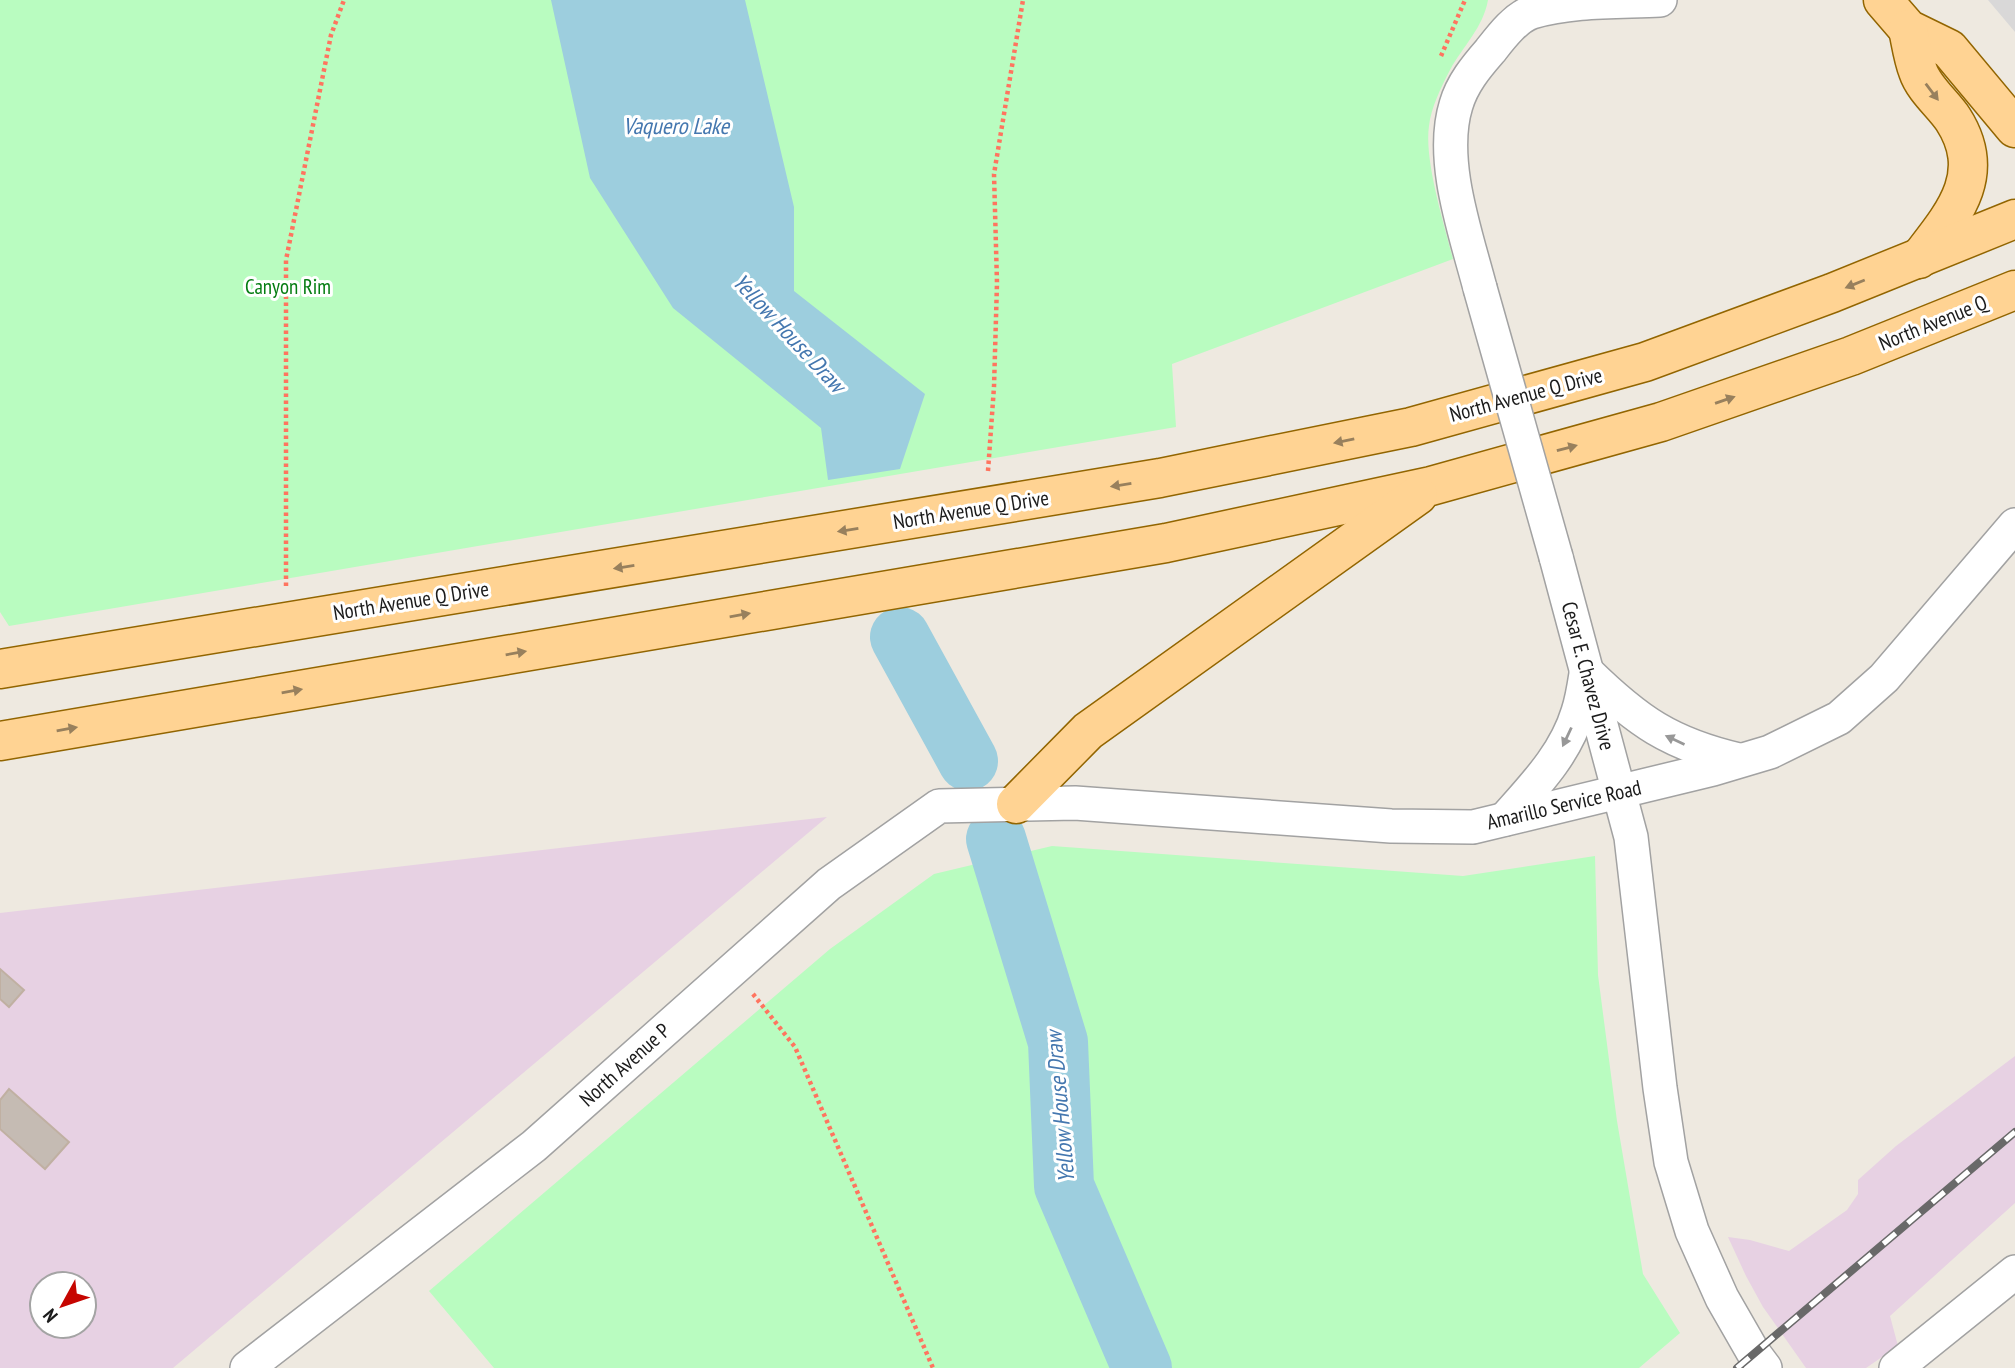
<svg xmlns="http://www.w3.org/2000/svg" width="2015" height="1368" font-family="'PT Sans Narrow',sans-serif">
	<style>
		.residential { fill: #d9d8d8 }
		.industrial { fill: #e7d1e3; fill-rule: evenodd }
		.park { fill: #b9fcc0 }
		.water { fill: #9dcede }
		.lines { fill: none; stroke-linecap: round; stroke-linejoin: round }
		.river { stroke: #9dcede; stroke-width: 60 }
		.building { fill: #c5bbb3; stroke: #c0b0a2; stroke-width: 2 }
		.minor-casing { stroke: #a2a2a2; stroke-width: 36 }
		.major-casing { stroke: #926500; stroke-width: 41 }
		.path { stroke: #ff745f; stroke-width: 4.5; stroke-dasharray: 3.5 3.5; stroke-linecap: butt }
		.minor { stroke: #fff; stroke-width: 33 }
		.major { stroke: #ffd393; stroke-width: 38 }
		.rail-casing { stroke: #696969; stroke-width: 8 }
		.rail { stroke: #fff; stroke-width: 5; stroke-dasharray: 16; stroke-linecap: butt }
		.minor-bridge-casing { stroke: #a2a2a2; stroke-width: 36; stroke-linecap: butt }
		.minor-bridge { stroke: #fff; stroke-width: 33 }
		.oneway { fill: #98805d }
		.oneway2 { fill: #989898 }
		.labels { text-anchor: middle; stroke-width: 6; stroke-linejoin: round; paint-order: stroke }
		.park-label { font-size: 21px; fill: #057d12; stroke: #fff }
		.street-label { font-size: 21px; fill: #1b1b1b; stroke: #fff }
		.water-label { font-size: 23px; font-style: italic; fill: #4477af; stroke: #fff }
	</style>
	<rect width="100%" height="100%" fill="#eee9e0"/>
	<polygon class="residential" points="1988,0 2015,0 2015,32"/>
	<g class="industrial">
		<path d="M827,817L173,1368H0V913ZM42,1284H84V1326H42Z"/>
		<polygon points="2015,1056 2015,1203 1890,1316 1898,1346 1866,1368 1806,1368 1763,1307 1746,1276 1728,1237 1750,1240 1789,1251 1847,1210 1858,1194 1858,1180 1896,1146"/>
	</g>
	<g class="park">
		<path d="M0,0H1488C1483,28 1463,46 1450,70C1441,87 1431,108 1429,126C1424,160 1444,224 1453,259L1172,364L1176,427L9,626L0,612Z"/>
		<polygon points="1052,846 1463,876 1595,856 1598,975 1617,1121 1643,1274 1680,1333 1639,1368 494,1368 429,1291 830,949 934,874"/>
	</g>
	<polygon class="water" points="551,0 745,0 794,207 794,291 925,394 900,469 828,480 821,428 673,308 590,178"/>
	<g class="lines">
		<g class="river">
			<polyline points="900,637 968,761"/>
			<polyline points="996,839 1058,1042 1064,1186 1142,1368"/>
		</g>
	</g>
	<g class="building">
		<polygon points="0,969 24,990 9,1007 0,999"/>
		<polygon points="9,1089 69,1142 45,1169 0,1129 0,1100"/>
	</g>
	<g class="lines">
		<defs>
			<g id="minor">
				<path d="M1480,288C1466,234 1439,160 1456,105C1462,84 1476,67 1490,51C1501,37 1515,18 1532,12C1572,0 1619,2 1660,0"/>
				<polyline points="1556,557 1631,837 1660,1088 1671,1162 1692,1231 1722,1298 1753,1352 1765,1368"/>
				<path d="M1587,672C1637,721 1670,744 1739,760"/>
				<path d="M1505,819C1534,786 1565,755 1578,712C1582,700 1584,687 1586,674"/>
				<polyline points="247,1368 534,1146 829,884 939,806 1075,803 1391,826 1473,827 1713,769 1770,752 1839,718 1884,678 2015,525"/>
				<polyline points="1896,1368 2015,1272"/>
			</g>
			<g id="major">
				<polyline points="1883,0 1908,29 1949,49 2015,128"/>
				<path d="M1908,29C1911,43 1913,58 1918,71C1924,89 1943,104 1953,119C1989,175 1953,215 1919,259"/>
				<polyline points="0,669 1160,478 1411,427 1645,362 1832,293 2015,219"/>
				<polyline points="0,741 1166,543 1431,486 1661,422 1851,356 2015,290"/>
				<polyline points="1016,804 1088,731 1418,495"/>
			</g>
		</defs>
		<use href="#minor" class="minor-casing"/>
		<use href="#major" class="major-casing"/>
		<g class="path">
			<polyline points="1441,56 1465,0"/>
			<polyline points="988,471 994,387 997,283 994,174 1023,0"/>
			<polyline points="286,586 286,260 331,35 344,0"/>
			<polyline points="753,994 795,1047 933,1368"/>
		</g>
		<use href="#minor" class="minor"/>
		<use href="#major" class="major"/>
		<defs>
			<polyline id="rail" points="1737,1368 2015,1132"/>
		</defs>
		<use href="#rail" class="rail-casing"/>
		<use href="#rail" class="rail"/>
		<defs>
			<polyline id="minor-bridge" points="1480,288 1556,557"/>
		</defs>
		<use href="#minor-bridge" class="minor-bridge-casing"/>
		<use href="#minor-bridge" class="minor-bridge"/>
	</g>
	<defs><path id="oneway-solid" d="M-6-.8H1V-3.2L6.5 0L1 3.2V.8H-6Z" transform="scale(1.75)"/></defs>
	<g class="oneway">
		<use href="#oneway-solid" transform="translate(1932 92) rotate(53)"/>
		<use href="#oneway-solid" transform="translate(1855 284) rotate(158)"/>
		<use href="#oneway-solid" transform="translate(1725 400) rotate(-19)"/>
		<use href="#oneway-solid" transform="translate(1344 441) rotate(168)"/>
		<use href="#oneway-solid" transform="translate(1567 448) rotate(-15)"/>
		<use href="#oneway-solid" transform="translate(1121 485) rotate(171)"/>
		<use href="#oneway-solid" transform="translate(848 530) rotate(171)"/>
		<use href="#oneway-solid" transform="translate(624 567) rotate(171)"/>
		<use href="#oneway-solid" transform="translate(740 615) rotate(-10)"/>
		<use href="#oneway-solid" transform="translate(516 653) rotate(-10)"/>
		<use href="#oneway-solid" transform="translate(292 691) rotate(-10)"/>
		<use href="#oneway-solid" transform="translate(67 729) rotate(-10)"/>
	</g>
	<g class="oneway2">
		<use href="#oneway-solid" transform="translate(1567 737) rotate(115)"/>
		<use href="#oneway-solid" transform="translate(1675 740) rotate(-155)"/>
	</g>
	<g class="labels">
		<g class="park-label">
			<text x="288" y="294">Canyon Rim</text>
		</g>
		<g class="street-label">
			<text transform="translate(1933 323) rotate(-22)" y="7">North Avenue Q</text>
			<text transform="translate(1526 395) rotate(-15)" y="7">North Avenue Q Drive</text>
			<text transform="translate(971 510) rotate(-9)" y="7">North Avenue Q Drive</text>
			<text transform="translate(411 601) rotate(-9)" y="7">North Avenue Q Drive</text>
			<text transform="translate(1588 676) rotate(75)" y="7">Cesar E. Chavez Drive</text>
			<text transform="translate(1564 805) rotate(-13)" y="7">Amarillo Service Road</text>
			<text transform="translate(625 1065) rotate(-42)" y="7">North Avenue P</text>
		</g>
		<g class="water-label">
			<text x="676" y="134">Vaquero Lake</text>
			<text transform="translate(789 333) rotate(47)" y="8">Yellow House Draw</text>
			<text transform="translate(1060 1107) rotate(-95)" y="8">Yellow House Draw</text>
		</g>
	</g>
	<g transform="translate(63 1305) rotate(230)"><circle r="33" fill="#ffffff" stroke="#a4a4a4" stroke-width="2"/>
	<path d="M0-5L12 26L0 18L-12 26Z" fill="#c60500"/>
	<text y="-10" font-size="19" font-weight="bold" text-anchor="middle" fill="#1b1b1b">N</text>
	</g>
</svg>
